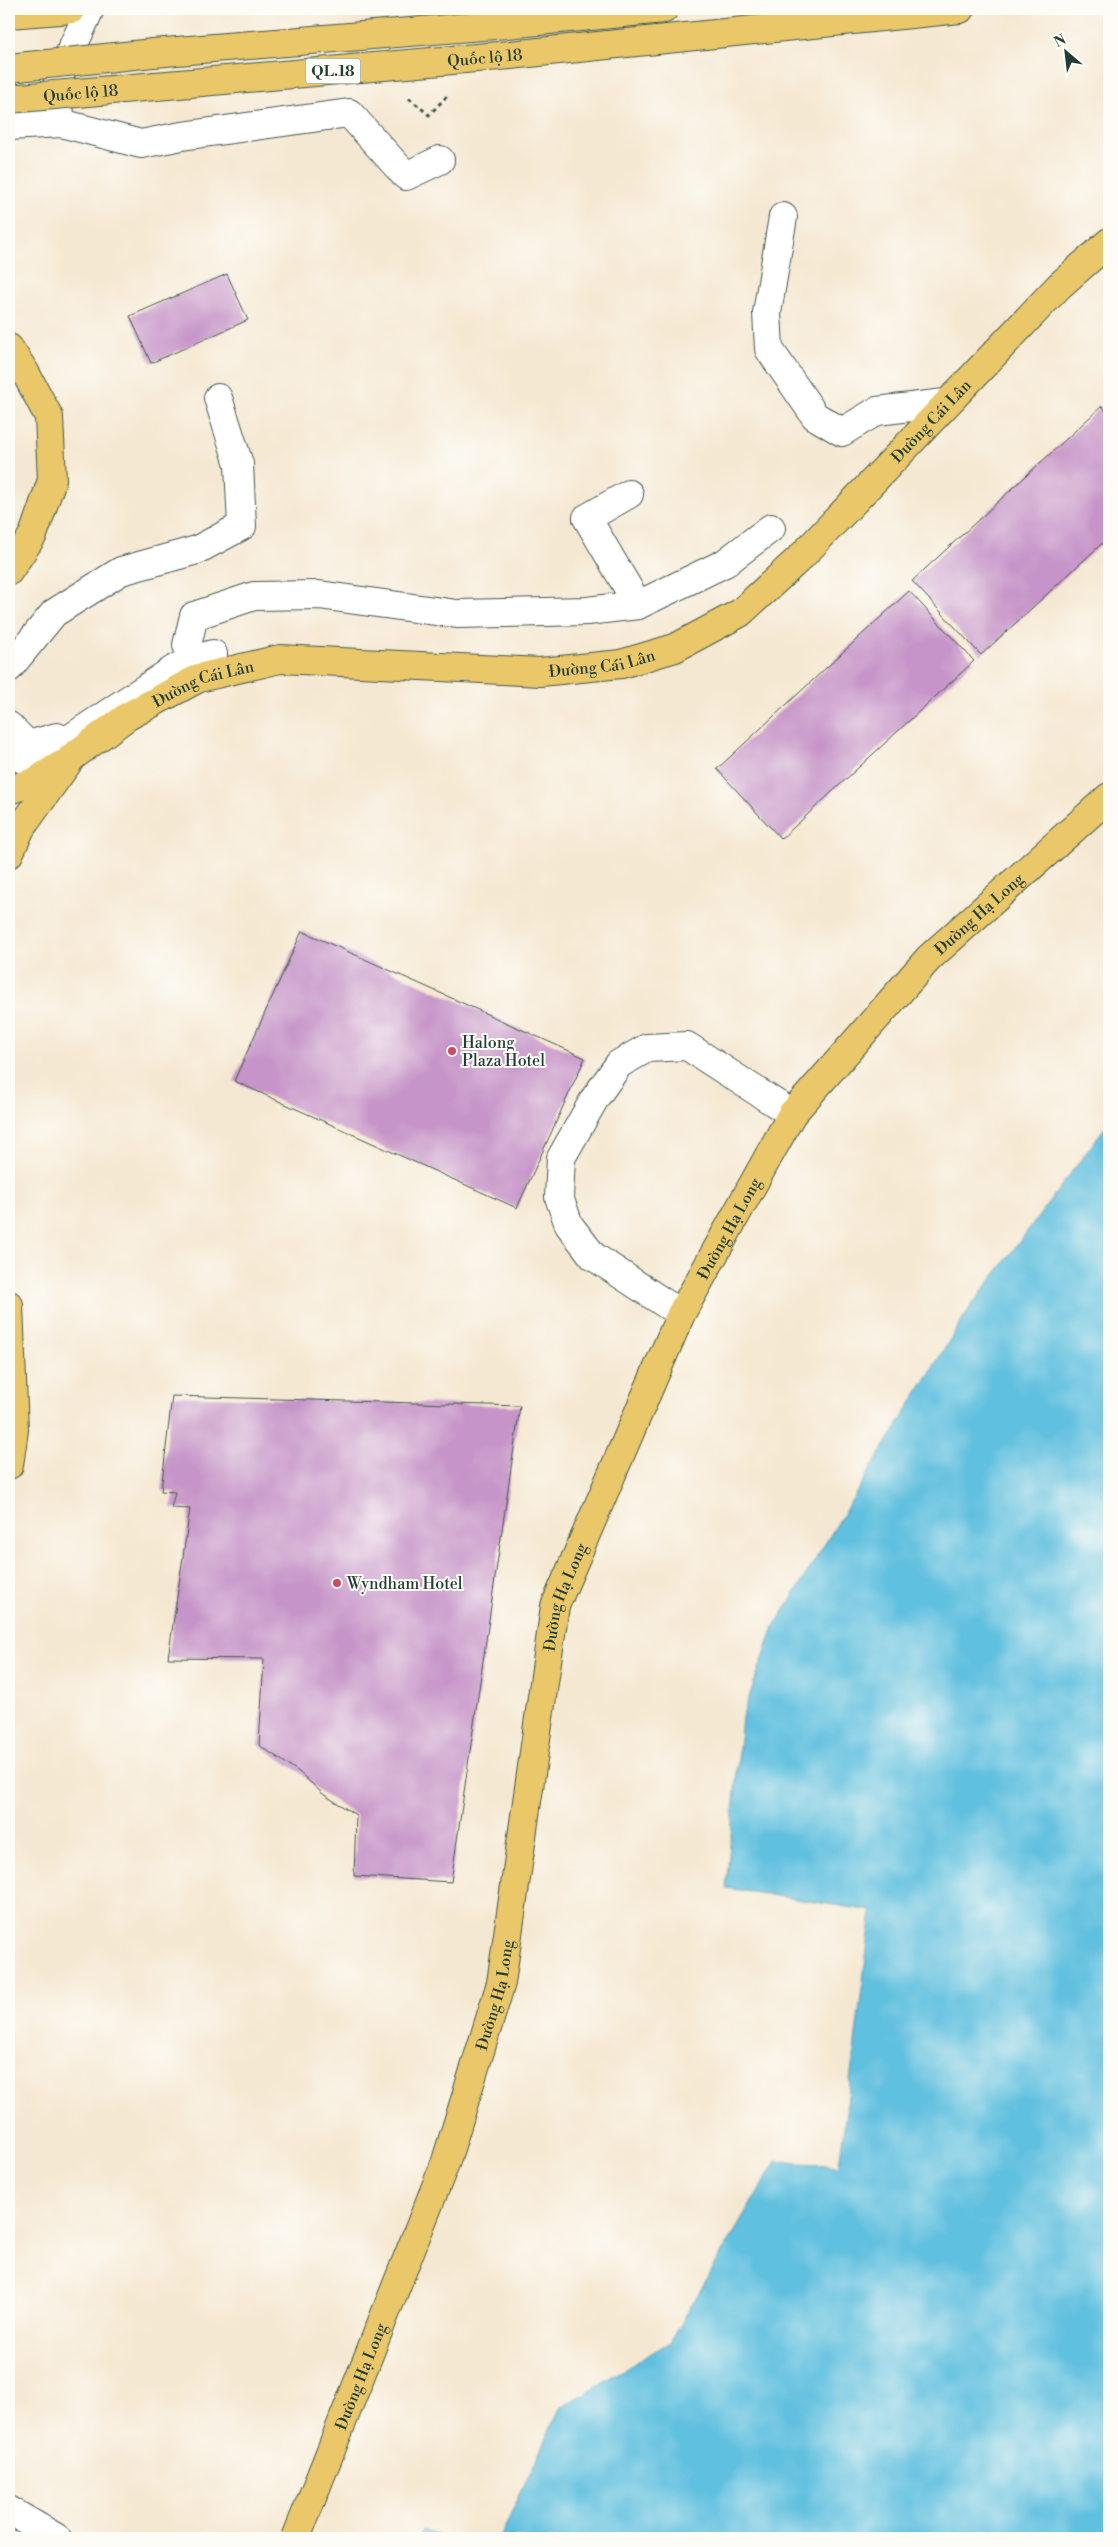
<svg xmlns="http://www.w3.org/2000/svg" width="1118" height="2547" font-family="'Libre Bodoni',serif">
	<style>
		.water { fill: #61c0df; stroke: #407e8a }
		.building { fill: #c694c8 }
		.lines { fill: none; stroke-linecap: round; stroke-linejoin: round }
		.minor-casing { stroke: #3f574c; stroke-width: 30 }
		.major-casing { stroke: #3f574c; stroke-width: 30 }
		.path { stroke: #3f574c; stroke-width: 3; stroke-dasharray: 4 4; stroke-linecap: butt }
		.minor { stroke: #fff; stroke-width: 28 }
		.major { stroke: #eac769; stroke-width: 28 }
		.major-bridge-casing { stroke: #3f574c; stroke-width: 30; stroke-linecap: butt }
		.major-bridge { stroke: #eac769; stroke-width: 28 }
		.poi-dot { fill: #d1495b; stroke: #fdfcf7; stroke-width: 2 }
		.labels { text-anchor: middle; stroke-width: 4; stroke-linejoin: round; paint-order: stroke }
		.shield { fill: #fdfcf7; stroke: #62766e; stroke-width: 1 }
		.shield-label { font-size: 15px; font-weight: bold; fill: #1f3d34 }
		.street-label { font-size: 16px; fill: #1f3d34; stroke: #fdfcf7 }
		.poi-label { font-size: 16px; fill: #1f3d34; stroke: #fdfcf7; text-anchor: start }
	</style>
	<rect width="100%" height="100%" fill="#fdfcf7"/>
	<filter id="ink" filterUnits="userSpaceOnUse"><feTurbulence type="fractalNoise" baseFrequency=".02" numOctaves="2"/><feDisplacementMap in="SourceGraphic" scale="10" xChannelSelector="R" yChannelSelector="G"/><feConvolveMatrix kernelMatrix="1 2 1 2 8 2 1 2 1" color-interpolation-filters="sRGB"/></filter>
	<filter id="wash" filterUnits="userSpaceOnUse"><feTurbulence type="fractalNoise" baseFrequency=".0096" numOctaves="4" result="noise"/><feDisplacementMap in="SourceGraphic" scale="20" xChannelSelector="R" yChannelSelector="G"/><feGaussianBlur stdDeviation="1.12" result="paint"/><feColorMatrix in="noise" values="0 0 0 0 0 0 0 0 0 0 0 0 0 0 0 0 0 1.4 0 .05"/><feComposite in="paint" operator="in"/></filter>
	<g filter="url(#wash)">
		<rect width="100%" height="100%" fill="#f5e8d2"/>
		<g class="water">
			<polygon points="1109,1122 1109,2538 500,2538 560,2408 670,2342 776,2161 839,2166 872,1911 726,1888 742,1717 774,1627 967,1312"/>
			<polygon points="422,2530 449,2538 419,2538"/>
		</g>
		<g id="blocks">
			<g class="building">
				<polygon points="227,274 248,320 151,363 130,316"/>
				<polygon points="1102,406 1109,414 1109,537 981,655 912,581"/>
				<polygon points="909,591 974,661 781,839 717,769"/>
				<polygon points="302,931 585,1058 517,1208 234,1081"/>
				<polygon points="172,1396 520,1406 451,1882 354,1876 356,1815 323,1794 299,1772 259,1745 264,1659 168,1658 190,1509 171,1508 175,1492 161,1491"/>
			</g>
		</g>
	</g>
	<g filter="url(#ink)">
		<use href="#blocks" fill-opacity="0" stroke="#3f574c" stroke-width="1"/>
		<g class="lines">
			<defs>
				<g id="minor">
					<polyline points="60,119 58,79 90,9"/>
					<polyline points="9,126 61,123 141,144 182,136 349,113 406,176 440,160"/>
					<polyline points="783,217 767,313 769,349 815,416 842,432 877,411 945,403"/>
					<polyline points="629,494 587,518 638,605"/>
					<polyline points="9,668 54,613 121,571 197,550 242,526 239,464 218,398"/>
					<polyline points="199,678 187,645 194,616 254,596 319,595 457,614 587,611 638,605 725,563 771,528"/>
					<polyline points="9,726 28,745 57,737"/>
					<polyline points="24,760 50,752 173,670 192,660 213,654"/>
					<polyline points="681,1314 593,1256 569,1225 559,1197 561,1158 595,1098 619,1064 647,1048 687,1046 792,1114"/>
					<polyline points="9,2510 57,2538"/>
				</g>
				<g id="major">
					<polyline points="9,14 72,9"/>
					<polyline points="153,53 507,24 664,9"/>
					<path id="s1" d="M156,86L510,55L960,9"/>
					<polyline points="9,348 25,372 49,417 52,480 33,535 9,571"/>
					<polyline points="9,790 34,782 61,765"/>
					<path id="s2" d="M9,854L21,828L72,757L128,716L199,678L280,659L540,672L621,664L675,648L740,613L802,556L1059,286L1109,242"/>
					<polyline points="9,1305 14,1430 9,1465"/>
					<path id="s3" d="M296,2538L446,2161L501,1983L555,1606L681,1314L792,1114L929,958L1109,797"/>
				</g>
			</defs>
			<use href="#minor" class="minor-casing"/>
			<use href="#major" class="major-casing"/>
			<polyline class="path" points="409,98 429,115 448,95"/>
			<use href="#minor" class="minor"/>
			<use href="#major" class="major"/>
			<defs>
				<g id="major-bridge">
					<polyline points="9,68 153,53"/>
					<path id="s4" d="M9,99L156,86"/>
				</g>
			</defs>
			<use href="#major-bridge" class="major-bridge-casing"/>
			<use href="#major-bridge" class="major-bridge"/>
		</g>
	</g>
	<g class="poi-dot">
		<circle cx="452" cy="1051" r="5"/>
		<circle cx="337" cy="1583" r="5"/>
	</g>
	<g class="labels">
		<rect class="shield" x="305.5" y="58.5" width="55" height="25" rx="4"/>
		<g class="shield-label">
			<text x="333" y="76">QL.18</text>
		</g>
		<g class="street-label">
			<text dy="6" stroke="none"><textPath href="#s1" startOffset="330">Quốc lộ 18</textPath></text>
			<text dy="6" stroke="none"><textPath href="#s4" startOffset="72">Quốc lộ 18</textPath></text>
			<text dy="6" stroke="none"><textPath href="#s2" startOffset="1092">Đường Cái Lân</textPath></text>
			<text dy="6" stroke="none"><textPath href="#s2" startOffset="672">Đường Cái Lân</textPath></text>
			<text dy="6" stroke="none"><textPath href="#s2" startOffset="268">Đường Cái Lân</textPath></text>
			<text dy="6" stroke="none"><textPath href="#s3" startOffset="1794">Đường Hạ Long</textPath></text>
			<text dy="6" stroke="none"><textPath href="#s3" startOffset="1389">Đường Hạ Long</textPath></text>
			<text dy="6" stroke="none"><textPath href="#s3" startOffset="984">Đường Hạ Long</textPath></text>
			<text dy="6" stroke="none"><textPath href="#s3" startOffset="579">Đường Hạ Long</textPath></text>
			<text dy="6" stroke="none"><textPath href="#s3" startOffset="174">Đường Hạ Long</textPath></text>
		</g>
		<g class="poi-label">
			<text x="462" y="1048">Halong<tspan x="462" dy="18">Plaza Hotel</tspan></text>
			<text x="347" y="1589">Wyndham Hotel</text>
		</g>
	</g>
	<rect width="1118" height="2547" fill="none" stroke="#fdfcf7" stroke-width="30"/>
	<g transform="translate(1066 52) rotate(332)" stroke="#fdfcf7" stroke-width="4" paint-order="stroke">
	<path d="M0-4L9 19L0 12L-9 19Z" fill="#1f3d34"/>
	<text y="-8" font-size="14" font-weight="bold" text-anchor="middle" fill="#1f3d34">N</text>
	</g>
</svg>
